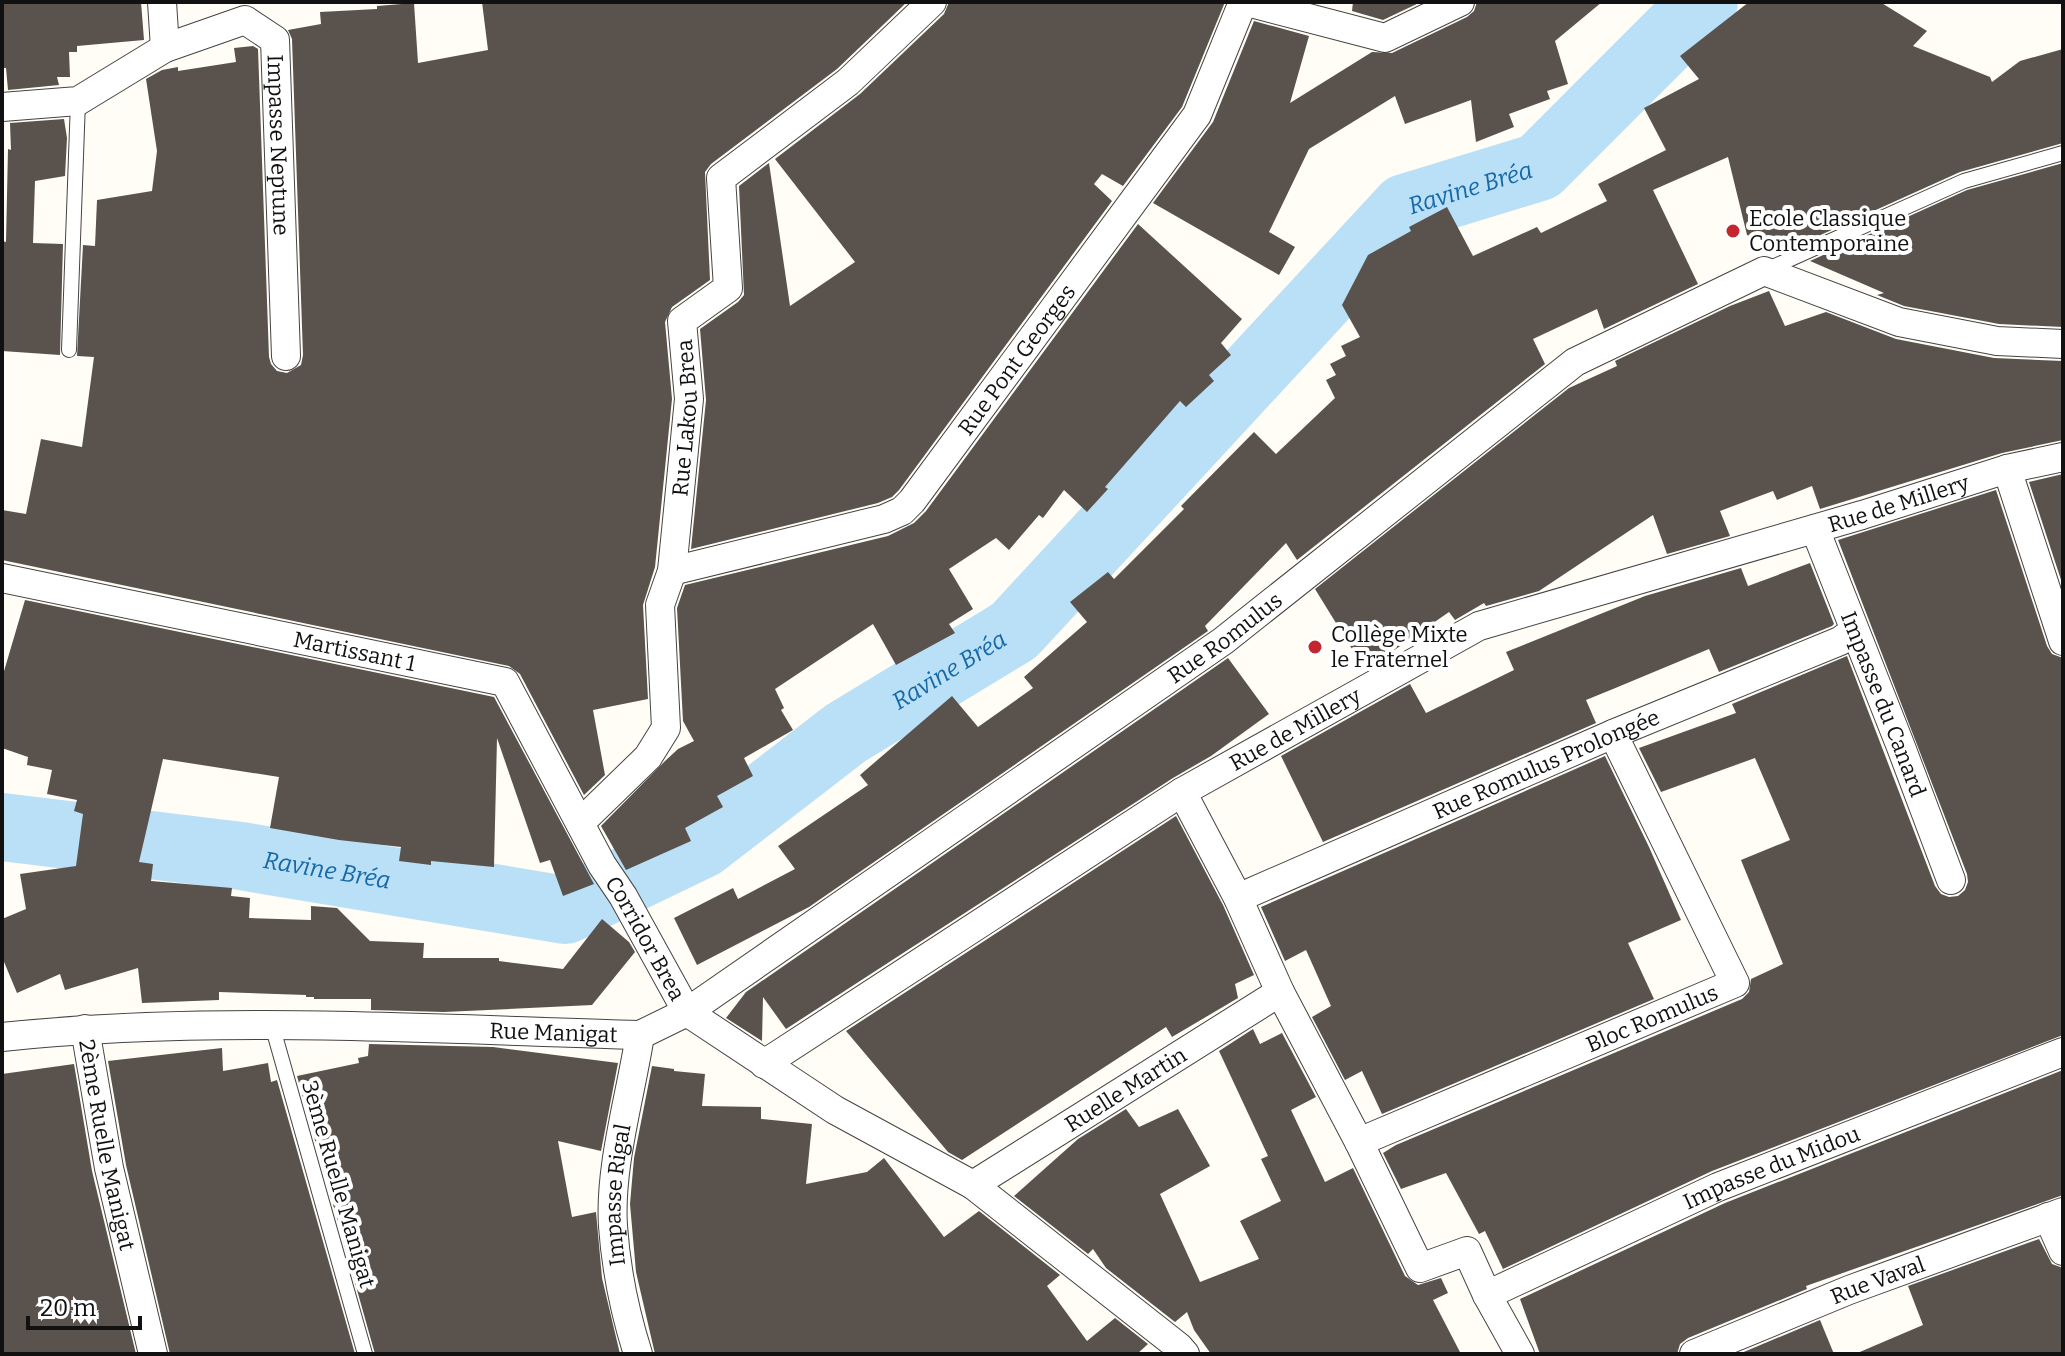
<svg xmlns="http://www.w3.org/2000/svg" width="2065" height="1356" font-family="Bitter,serif">
	<style>
		.lines { fill: none; stroke-linecap: round; stroke-linejoin: round }
		.river { stroke: #b9e0f7; stroke-width: 68 }
		.building { fill: #5a524d }
		.lane-casing { stroke: #444; stroke-width: 16 }
		.street-casing { stroke: #444; stroke-width: 30 }
		.lane { stroke: #fff; stroke-width: 14 }
		.street { stroke: #fff; stroke-width: 28 }
		.poi-dot { fill: #c4262e; stroke: #fff; stroke-width: 3 }
		.labels { text-anchor: middle; stroke-width: 8; stroke-linejoin: round; paint-order: stroke }
		.street-label { font-size: 22px; fill: #111; stroke: #fff }
		.poi-label { font-size: 22px; fill: #111; stroke: #fff; text-anchor: start }
		.water-label { font-size: 24px; font-style: italic; fill: #1768a6; stroke: #fff }
	</style>
	<rect width="100%" height="100%" fill="#fffdf5"/>
	<g class="lines">
		<path class="river" id="s1" d="M2,827L241,856L565,910L702,844L846,733L1014,631L1405,208L1539,167L1704,2"/>
	</g>
	<g class="building">
		<polygon points="2,2 141,2 144,40 77,46 77,52 69,52 70,77 57,77 59,85 8,90 6,68 2,68"/>
		<polygon points="482,2 907,2 837,69 711,164 705,172 710,280 672,307 665,322 672,399 655,567 643,605 648,699 593,710 605,775 584,795 520,674 509,666 2,560 2,510 26,514 41,439 82,447 94,357 77,356 83,245 95,246 97,200 152,191 157,151 146,79 162,70 178,67 178,71 236,62 234,48 253,46 258,49 269,357 271,364 277,371 287,373 301,365 303,355 292,39 288,30 321,24 320,12 377,9 377,6 414,3 418,63 488,50"/>
		<polygon points="949,2 1225,2 1182,107 1123,186 1102,174 1094,184 1112,201 899,490 892,497 878,503 691,549 706,400 700,329 738,302 744,295 739,186 769,163 790,306 855,262 775,159 860,94 944,14"/>
		<polygon points="1353,2 1421,2 1383,20 1352,11"/>
		<polygon points="1477,2 1602,2 1555,41 1568,84 1547,91 1550,99 1509,114 1514,127 1476,142 1471,100 1405,124 1395,96 1309,149 1269,232 1295,247 1279,275 1153,203 1213,122 1254,21 1309,36 1290,103 1372,52 1392,53 1467,17 1474,11"/>
		<polygon points="1749,2 1880,2 1927,31 1913,46 1990,77 1992,82 2020,61 2063,49 2063,143 1960,172 1785,251 1747,235 1728,157 1653,190 1698,284 1604,329 1597,309 1533,339 1545,364 1297,560 1286,543 1205,626 1208,631 809,907 697,965 674,918 733,888 738,899 795,869 778,846 868,785 860,775 952,696 978,727 1033,688 1024,677 1087,622 1070,602 1108,572 1114,579 1184,509 1181,506 1254,432 1276,454 1335,398 1326,380 1336,375 1330,364 1346,356 1341,346 1360,337 1342,305 1368,255 1411,231 1409,227 1447,207 1473,256 1537,227 1541,233 1607,201 1598,184 1666,150 1644,108 1699,79 1680,56"/>
		<polygon points="64,119 67,138 65,176 35,181 33,243 63,244 60,355 2,351 2,241 6,242 8,149 11,150 10,123"/>
		<polygon points="2063,163 2063,327 1999,324 1904,306 1877,295 1884,293 1810,261 1967,190"/>
		<polygon points="1138,224 1242,319 1221,343 1231,355 1209,375 1214,381 1186,407 1180,401 1105,487 1108,489 1087,512 1064,490 1043,518 1039,515 1009,550 996,538 949,569 973,609 949,624 955,633 896,665 873,624 775,689 784,708 781,710 793,730 744,758 753,776 717,796 723,807 685,828 691,841 626,870 601,826 665,761 678,749 694,741 683,721 677,608 685,585 888,536 914,523 926,511"/>
		<polygon points="1769,291 1785,326 1826,312 1896,339 1994,358 2063,361 2063,440 2002,453 1820,509 1812,486 1777,500 1773,491 1720,511 1730,536 1667,554 1653,515 1539,591 1486,606 1484,603 1455,620 1449,612 1393,651 1395,654 1365,670 1315,589 1569,388 1617,366 1615,361 1730,306"/>
		<polygon points="2063,474 2063,586 2029,482"/>
		<polygon points="1996,490 2047,646 2052,654 2063,658 2063,1035 1712,1171 1503,1269 1485,1231 1479,1234 1446,1173 1401,1189 1383,1153 1396,1145 1742,999 1749,992 1751,979 1783,964 1741,860 1790,840 1755,758 1661,792 1639,748 1736,713 1732,704 1847,656 1935,886 1941,894 1949,897 1958,896 1965,890 1968,882 1967,874 1838,540"/>
		<polygon points="1810,563 1834,624 1832,626 1719,672 1709,649 1613,689 1586,700 1596,723 1323,842 1281,756 1410,684 1426,713 1514,670 1506,652 1645,596 1741,568 1748,586"/>
		<polygon points="25,600 494,697 594,884 563,896 550,860 540,863 497,738 494,867 431,861 431,865 399,861 401,847 339,840 270,828 279,777 163,759 139,862 153,864 151,881 232,888 231,896 250,898 249,918 311,920 311,906 337,908 370,941 424,943 423,958 499,958 499,961 563,969 602,919 629,942 635,952 592,1005 444,1012 371,1010 371,999 314,999 314,997 306,997 306,995 219,992 219,1000 142,1003 138,968 65,990 60,974 17,993 2,957 2,919 26,909 20,874 76,866 83,814 74,811 77,800 47,794 52,770 27,765 28,757 2,748 2,678"/>
		<polygon points="1228,658 1269,714 1211,756 1173,778 786,1029 763,997 762,1041 726,1018 746,992"/>
		<polygon points="1605,756 1649,847 1681,920 1628,943 1654,999 1382,1114 1362,1071 1345,1080 1312,1017 1331,1006 1306,950 1285,961 1261,907"/>
		<polygon points="1176,816 1223,905 1254,975 1235,984 1238,998 1172,1037 1166,1027 962,1160 948,1152 846,1031"/>
		<polygon points="1253,1029 1260,1044 1282,1033 1316,1097 1291,1110 1325,1182 1353,1168 1405,1276 1418,1285 1441,1278 1448,1293 1433,1300 1461,1354 1211,1354 1194,1330 1187,1312 1175,1322 1106,1268 1093,1249 1088,1254 1014,1196 1078,1139 1126,1109 1139,1127 1178,1109 1210,1166 1160,1194 1200,1282 1259,1259 1240,1221 1281,1201 1261,1159 1268,1156 1219,1051"/>
		<polygon points="369,1044 493,1047 618,1063 601,1151 558,1141 572,1217 596,1212 602,1278 620,1354 375,1354 297,1076 359,1063 358,1058 368,1056"/>
		<polygon points="222,1048 223,1071 268,1063 271,1082 277,1080 355,1354 170,1354 126,1165 108,1061"/>
		<polygon points="74,1064 92,1171 136,1354 2,1354 2,1074"/>
		<polygon points="652,1066 674,1069 674,1071 705,1074 702,1106 761,1107 761,1119 812,1124 806,1184 867,1172 884,1158 944,1237 979,1211 1060,1275 1047,1286 1087,1341 1115,1318 1148,1344 1137,1354 655,1354 636,1272 630,1204 634,1158"/>
		<polygon points="2063,1070 2063,1195 1806,1286 1807,1289 1688,1338 1680,1344 1677,1354 1540,1354 1520,1299 1725,1203"/>
		<polygon points="2039,1239 2052,1264 2063,1268 2063,1354 1855,1354 1923,1325 1908,1286"/>
		<polygon points="1820,1320 1834,1354 1739,1354"/>
	</g>
	<g class="lines">
		<defs>
			<g id="lane">
				<polyline points="1766,270 1964,181 2063,153"/>
				<polyline points="69,350 78,101"/>
				<polyline points="272,1025 365,1354"/>
			</g>
			<g id="street">
				<polyline points="162,2 165,48"/>
				<polyline points="1247,2 1385,38 1460,2"/>
				<path id="s2" d="M2,107L78,101L165,48L245,20L275,40L286,356"/>
				<polyline points="2007,469 2063,641"/>
				<path id="s3" d="M1815,529L1901,747L1951,880"/>
				<path id="s4" d="M672,571L884,519L902,511L912,501L1197,115L1243,2"/>
				<path id="s5" d="M2,578L505,682L602,865L623,896L687,1012L1223,641L1575,362L1764,271L1899,322L1997,341L2063,344"/>
				<polyline points="1182,792 1238,898 1280,992 1359,1142 1420,1268 1467,1251 1487,1295 1520,1354"/>
				<path id="s6" d="M580,823L648,757L666,728L660,605L672,571L689,399L682,321L728,288L721,178L848,82L932,2"/>
				<path id="s7" d="M1238,898L1613,734L1840,641L1854,631"/>
				<path id="s8" d="M85,1029L109,1168L153,1354"/>
				<path id="s9" d="M2,1037C214,1015 428,1029 640,1035L687,1012L835,1110L973,1185L1179,1347L1185,1354"/>
				<path id="s10" d="M764,1064L1182,792L1479,626L1862,515L2007,469L2063,457"/>
				<path id="s11" d="M1359,1142L1735,983L1613,734"/>
				<path id="s12" d="M973,1185L1280,992"/>
				<polyline points="2048,1217 2063,1251"/>
				<path id="s13" d="M1487,1295L1718,1187L2063,1052"/>
				<path id="s14" d="M638,1354C625,1313 616,1269 613,1226C609,1167 631,1094 640,1035"/>
				<path id="s15" d="M1694,1354L1849,1290L2063,1212"/>
			</g>
		</defs>
		<use href="#lane" class="lane-casing"/>
		<use href="#street" class="street-casing"/>
		<use href="#lane" class="lane"/>
		<use href="#street" class="street"/>
	</g>
	<g class="poi-dot">
		<circle cx="1733" cy="231" r="8"/>
		<circle cx="1315" cy="647" r="8"/>
	</g>
	<g class="labels">
		<g class="street-label">
			<text dy="8" stroke="none"><textPath href="#s2" startOffset="404">Impasse Neptune</textPath></text>
			<text dy="8" stroke="none"><textPath href="#s4" startOffset="428">Rue Pont Georges</textPath></text>
			<text dy="8" stroke="none"><textPath href="#s6" startOffset="442">Rue Lakou Brea</textPath></text>
			<text dy="8" stroke="none"><textPath href="#s10" startOffset="1276">Rue de Millery</textPath></text>
			<text dy="8" stroke="none"><textPath href="#s5" startOffset="1546">Rue Romulus</textPath></text>
			<text dy="8" stroke="none"><textPath href="#s5" startOffset="360">Martissant 1</textPath></text>
			<text dy="8" stroke="none"><textPath href="#s3" startOffset="188">Impasse du Canard</textPath></text>
			<text dy="8" stroke="none"><textPath href="#s10" startOffset="628">Rue de Millery</textPath></text>
			<text dy="8" stroke="none"><textPath href="#s7" startOffset="336">Rue Romulus Prolongée</textPath></text>
			<text dy="8" stroke="none"><textPath href="#s5" startOffset="806">Corridor Brea</textPath></text>
			<text dy="8" stroke="none"><textPath href="#s11" startOffset="318">Bloc Romulus</textPath></text>
			<text dy="8" stroke="none"><textPath href="#s9" startOffset="552">Rue Manigat</textPath></text>
			<text dy="8" stroke="none"><textPath href="#s12" startOffset="180">Ruelle Martin</textPath></text>
			<text dy="8" stroke="none"><textPath href="#s8" startOffset="118">2ème Ruelle Manigat</textPath></text>
			<text dy="8" stroke="none"><textPath href="#s13" startOffset="312">Impasse du Midou</textPath></text>
			<text transform="translate(339 1184) rotate(74)" y="8">3ème Ruelle Manigat</text>
			<text dy="8" stroke="none"><textPath href="#s14" startOffset="162">Impasse Rigal</textPath></text>
			<text dy="8" stroke="none"><textPath href="#s15" startOffset="198">Rue Vaval</textPath></text>
		</g>
		<g class="poi-label">
			<text x="1749" y="226">Ecole Classique<tspan x="1749" dy="25">Contemporaine</tspan></text>
			<text x="1331" y="642">Collège Mixte<tspan x="1331" dy="25">le Fraternel</tspan></text>
		</g>
		<g class="water-label">
			<text dy="8" stroke="none"><textPath href="#s1" startOffset="1744">Ravine Bréa</textPath></text>
			<text dy="8" stroke="none"><textPath href="#s1" startOffset="1024">Ravine Bréa</textPath></text>
			<text dy="8" stroke="none"><textPath href="#s1" startOffset="328">Ravine Bréa</textPath></text>
		</g>
	</g>
	<rect width="2065" height="1356" fill="none" stroke="#111111" stroke-width="8"/>
	<path d="M28 1316v12h112v-12" fill="none" stroke="#111111" stroke-width="4"/>
	<text x="40" y="1316" font-size="24" fill="#111111" stroke="#ffffff" stroke-width="6" paint-order="stroke">20 m</text>
</svg>
